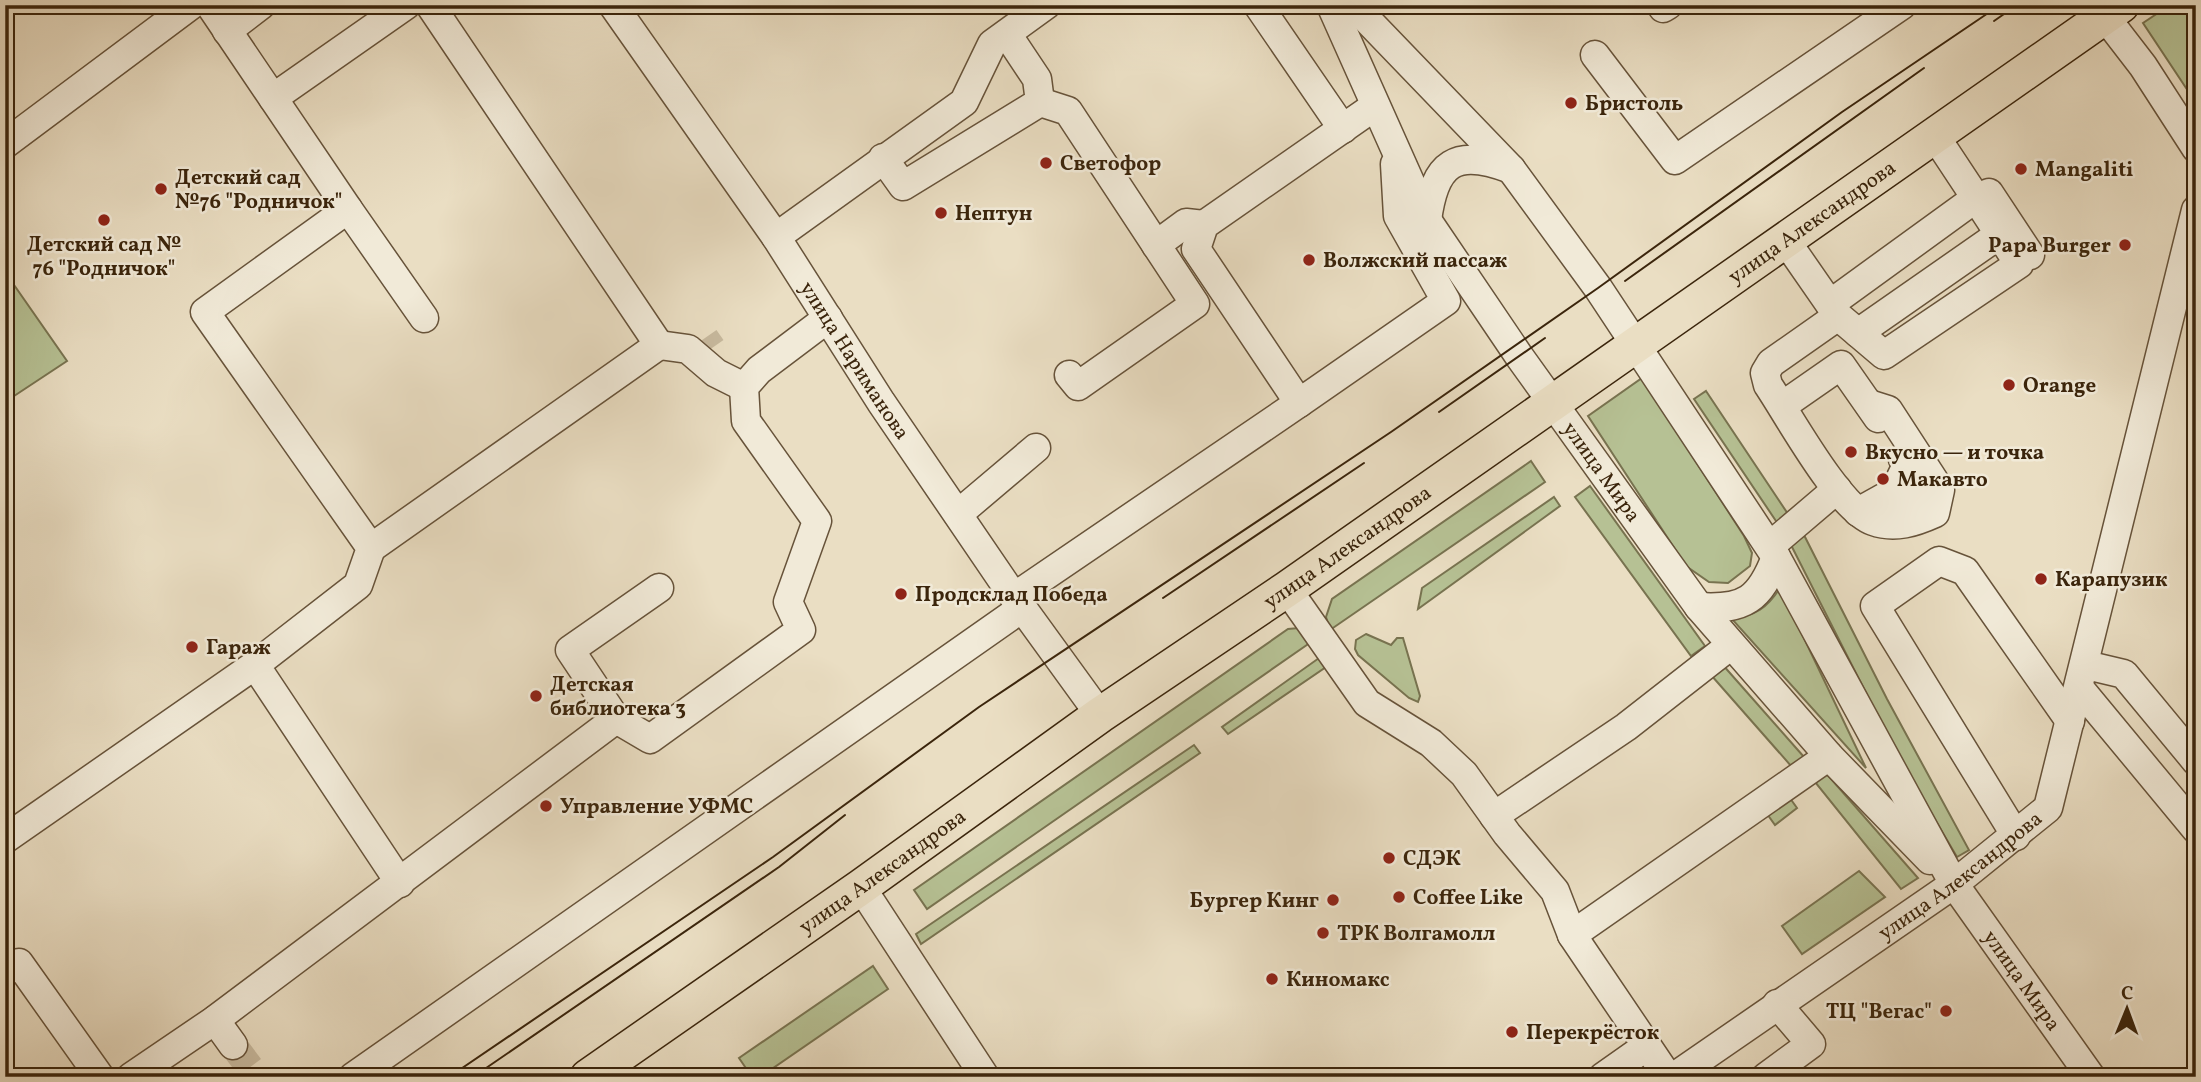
<svg xmlns="http://www.w3.org/2000/svg" width="2201" height="1082" font-family="Vollkorn,serif">
	<style>
		.green { fill: #b6c194; stroke: #787350; stroke-width: 2 }
		.lines { fill: none; stroke-linecap: round; stroke-linejoin: round }
		.minor-tunnel { stroke: #c7b99e; stroke-width: 28; stroke-dasharray: 28 14; stroke-linecap: butt }
		.minor-casing { stroke: #67533a; stroke-width: 31 }
		.major-casing { stroke: #3b250c; stroke-width: 38 }
		.minor { stroke: #f1ead8; stroke-width: 28 }
		.major { stroke: #eadec3; stroke-width: 35 }
		.tram { stroke: #3b250c; stroke-width: 2 }
		.poi-dot { fill: #8f2418; stroke: #f1ead8; stroke-width: 2.5 }
		.labels { text-anchor: middle; stroke-width: 5; stroke-linejoin: round; paint-order: stroke }
		.poi-label { font-size: 21px; font-weight: bold; fill: #3b250c; stroke: #f1ead8; text-anchor: start }
		.street-label { font-size: 21px; fill: #3b250c; stroke: #f1ead8 }
	</style>
	<rect width="100%" height="100%" fill="#eadec3"/>
	<filter id="stains"><feTurbulence type="fractalNoise" baseFrequency=".00286" numOctaves="4"/><feColorMatrix values="0 0 0 0 .2 0 0 0 0 .09 0 0 0 0 .02 0 0 0 .5 -.17"/></filter>
	<radialGradient id="worn" r=".72"><stop offset=".6" stop-color="#630" stop-opacity="0"/><stop offset="1" stop-color="#630" stop-opacity=".3"/></radialGradient>
	<g class="green">
		<polygon points="2170,5 2196,5 2196,103 2143,23"/>
		<polygon points="5,272 67,361 5,402"/>
		<polygon points="1642,378 1744,536 1752,553 1750,566 1728,583 1709,582 1686,566 1588,416"/>
		<polygon points="1706,391 1790,517 1778,524 1694,399"/>
		<polygon points="1531,461 1545,482 1330,630 1326,617 1332,599"/>
		<polygon points="1590,486 1705,646 1691,656 1575,497"/>
		<polygon points="1554,497 1560,506 1418,609 1422,588"/>
		<polygon points="1804,535 1887,699 1969,850 1957,857 1901,762 1791,545"/>
		<path d="M1780,588L1866,768L1731,618C1755,617 1768,607 1780,588Z"/>
		<polygon points="1299,628 1314,640 927,909 914,890 1288,629"/>
		<polygon points="1366,634 1391,645 1397,638 1403,638 1420,696 1418,702 1409,698 1358,655 1355,649 1356,640"/>
		<polygon points="1319,658 1326,667 1228,734 1222,727"/>
		<polygon points="1722,664 1804,757 1792,767 1711,675"/>
		<polygon points="1194,745 1200,753 921,944 916,934"/>
		<polygon points="1825,772 1918,878 1901,889 1811,777"/>
		<polygon points="1787,794 1797,808 1775,825 1765,811"/>
		<polygon points="1859,871 1885,897 1802,954 1782,926"/>
		<polygon points="873,966 888,989 763,1075 752,1077 739,1058"/>
	</g>
	<g class="lines">
		<g class="minor-tunnel">
			<polyline points="705,338 712,348"/>
			<polyline points="233,1045 257,1077"/>
		</g>
		<defs>
			<g id="minor">
				<polyline points="210,5 348,209 205,312 371,548 358,585 255,665 400,883"/>
				<path id="s1" d="M613,5L776,237L881,402L1005,584L1100,715"/>
				<polyline points="1258,5 1343,129"/>
				<path id="s2" d="M1331,5L1427,220L1519,356L1699,607L1829,756L1930,860"/>
				<path id="s3" d="M1353,5L1511,169L1598,288L1776,557L1954,884L2091,1077"/>
				<polyline points="1661,5 1663,8 1668,5"/>
				<polyline points="2096,5 2143,66 2196,148"/>
				<polyline points="227,31 261,5"/>
				<polyline points="1595,55 1675,160 1902,5"/>
				<polyline points="273,98 406,5"/>
				<polyline points="1040,102 1068,111 1195,304 1078,386 1069,375"/>
				<polyline points="1375,106 1204,225 1196,249 1299,403 1446,301 1398,216 1395,164"/>
				<polyline points="5,144 191,5"/>
				<polyline points="883,158 903,186 1040,102 1037,79 1007,34"/>
				<polyline points="348,209 424,318"/>
				<path d="M1427,220C1435,162 1455,148 1511,169"/>
				<polyline points="776,237 964,102 992,44 1046,5"/>
				<polyline points="1786,241 1838,316 1884,355 2019,264 1976,198 1989,193 2030,255"/>
				<polyline points="1156,245 1186,223 1204,225"/>
				<polyline points="1830,304 1976,198 1935,136"/>
				<path d="M1838,316L1771,363L1765,373L1768,385C1789,416 1839,509 1873,521C1895,529 1915,522 1935,513L1940,490L1888,410L1869,404"/>
				<polyline points="1858,333 2000,234"/>
				<polyline points="659,345 688,349 716,373 744,387"/>
				<polyline points="1782,406 1841,365 1878,418"/>
				<polyline points="1858,512 1894,492 1907,465"/>
				<polyline points="958,514 1036,448"/>
				<path d="M1879,519C1904,512 1914,505 1918,478L1903,459"/>
				<polyline points="1770,546 1837,489"/>
				<polyline points="371,548 659,345 430,5"/>
				<polyline points="1287,589 1367,703 1431,743 1464,774 1507,834 1555,891 1572,935 1668,1077"/>
				<polyline points="1014,597 1299,403"/>
				<path d="M1699,607C1745,610 1760,599 1776,557"/>
				<polyline points="2086,665 2124,674 2196,761"/>
				<polyline points="2080,689 2196,829"/>
				<polyline points="616,719 570,650 659,588"/>
				<polyline points="1494,816 1626,727 1731,645"/>
				<polyline points="2016,836 1875,606 1939,561 1965,571 2070,721"/>
				<polyline points="5,839 255,665"/>
				<polyline points="861,887 985,1077"/>
				<polyline points="1572,935 1829,756"/>
				<polyline points="5,972 19,963 100,1077"/>
				<polyline points="215,1020 233,1045"/>
				<polyline points="131,1077 215,1020 616,719 650,739 801,630 788,602 817,521 746,421 744,387 759,370 828,318"/>
				<polyline points="353,1077 1022,608"/>
				<polyline points="1603,1077 1647,1046"/>
				<path id="s4" d="M1674,1077L1954,884L2048,808L2196,210"/>
				<polyline points="1766,1077 1811,1044 1777,1004"/>
			</g>
			<g id="major">
				<path id="s5" d="M588,1077L861,887L1100,715L1287,589L2121,5"/>
			</g>
		</defs>
		<use href="#minor" class="minor-casing"/>
		<use href="#major" class="major-casing"/>
		<use href="#minor" class="minor"/>
		<use href="#major" class="major"/>
		<g class="tram">
			<polyline points="1994,21 2017,5"/>
			<polyline points="1625,281 1924,68"/>
			<polyline points="1439,412 1545,338"/>
			<polyline points="1163,598 1364,463"/>
			<polyline points="449,1077 773,857 979,707 1391,432 1598,288 1842,112 2000,5"/>
			<polyline points="473,1077 779,867 845,815"/>
		</g>
	</g>
	<g class="poi-dot">
		<circle cx="1571" cy="103" r="7"/>
		<circle cx="1046" cy="163" r="7"/>
		<circle cx="2021" cy="169" r="7"/>
		<circle cx="161" cy="189" r="7"/>
		<circle cx="941" cy="213" r="7"/>
		<circle cx="104" cy="220" r="7"/>
		<circle cx="2125" cy="245" r="7"/>
		<circle cx="1309" cy="260" r="7"/>
		<circle cx="2009" cy="385" r="7"/>
		<circle cx="1851" cy="452" r="7"/>
		<circle cx="1883" cy="479" r="7"/>
		<circle cx="2041" cy="579" r="7"/>
		<circle cx="901" cy="594" r="7"/>
		<circle cx="192" cy="647" r="7"/>
		<circle cx="536" cy="696" r="7"/>
		<circle cx="546" cy="806" r="7"/>
		<circle cx="1389" cy="858" r="7"/>
		<circle cx="1399" cy="897" r="7"/>
		<circle cx="1333" cy="900" r="7"/>
		<circle cx="1323" cy="933" r="7"/>
		<circle cx="1272" cy="979" r="7"/>
		<circle cx="1946" cy="1011" r="7"/>
		<circle cx="1512" cy="1032" r="7"/>
	</g>
	<g class="labels">
		<g class="poi-label">
			<text x="1585" y="110">Бристоль</text>
			<text x="1060" y="170">Светофор</text>
			<text x="2035" y="176">Mangaliti</text>
			<text x="175" y="184">Детский сад<tspan x="175" dy="24">№76 "Родничок"</tspan></text>
			<text x="955" y="220">Нептун</text>
			<text x="104" y="251" text-anchor="middle">Детский сад №<tspan x="104" dy="24">76 "Родничок"</tspan></text>
			<text x="2111" y="252" text-anchor="end">Papa Burger</text>
			<text x="1323" y="267">Волжский пассаж</text>
			<text x="2023" y="392">Orange</text>
			<text x="1865" y="459">Вкусно — и точка</text>
			<text x="1897" y="486">Макавто</text>
			<text x="2055" y="586">Карапузик</text>
			<text x="915" y="601">Продсклад Победа</text>
			<text x="206" y="654">Гараж</text>
			<text x="550" y="691">Детская<tspan x="550" dy="24">библиотека 3</tspan></text>
			<text x="560" y="813">Управление УФМС</text>
			<text x="1403" y="865">СДЭК</text>
			<text x="1413" y="904">Coffee Like</text>
			<text x="1319" y="907" text-anchor="end">Бургер Кинг</text>
			<text x="1337" y="940">ТРК Волгамолл</text>
			<text x="1286" y="986">Киномакс</text>
			<text x="1932" y="1018" text-anchor="end">ТЦ "Вегас"</text>
			<text x="1526" y="1039">Перекрёсток</text>
		</g>
		<g class="street-label">
			<text dy="7" stroke="none"><textPath href="#s5" startOffset="1493">улица Александрова</textPath></text>
			<text dy="7" stroke="none"><textPath href="#s1" startOffset="430">улица Нариманова</textPath></text>
			<text dy="7" stroke="none"><textPath href="#s2" startOffset="542">улица Мира</textPath></text>
			<text dy="7" stroke="none"><textPath href="#s5" startOffset="926">улица Александрова</textPath></text>
			<text dy="7" stroke="none"><textPath href="#s5" startOffset="359">улица Александрова</textPath></text>
			<text dy="7" stroke="none"><textPath href="#s4" startOffset="350">улица Александрова</textPath></text>
			<text dy="7" stroke="none"><textPath href="#s3" startOffset="1188">улица Мира</textPath></text>
		</g>
	</g>
	<rect width="2201" height="1082" fill="none" stroke="#eadec3" stroke-width="28"/>
	<rect x="7" y="7" width="2187" height="1068" fill="none" stroke="#3b250c" stroke-width="3.5"/>
	<rect x="14" y="14" width="2173" height="1054" fill="none" stroke="#3b250c" stroke-width="2"/>
	<g transform="translate(2127 1009) rotate(1)" stroke="#f1ead8" stroke-width="5" paint-order="stroke">
	<path d="M0-5L12 26L0 18L-12 26Z" fill="#3b250c"/>
	<text y="-10" font-size="19" font-weight="bold" text-anchor="middle" fill="#3b250c">С</text>
	</g>
	<rect width="100%" height="100%" filter="url(#stains)"/>
	<rect width="100%" height="100%" fill="url(#worn)"/>
</svg>
